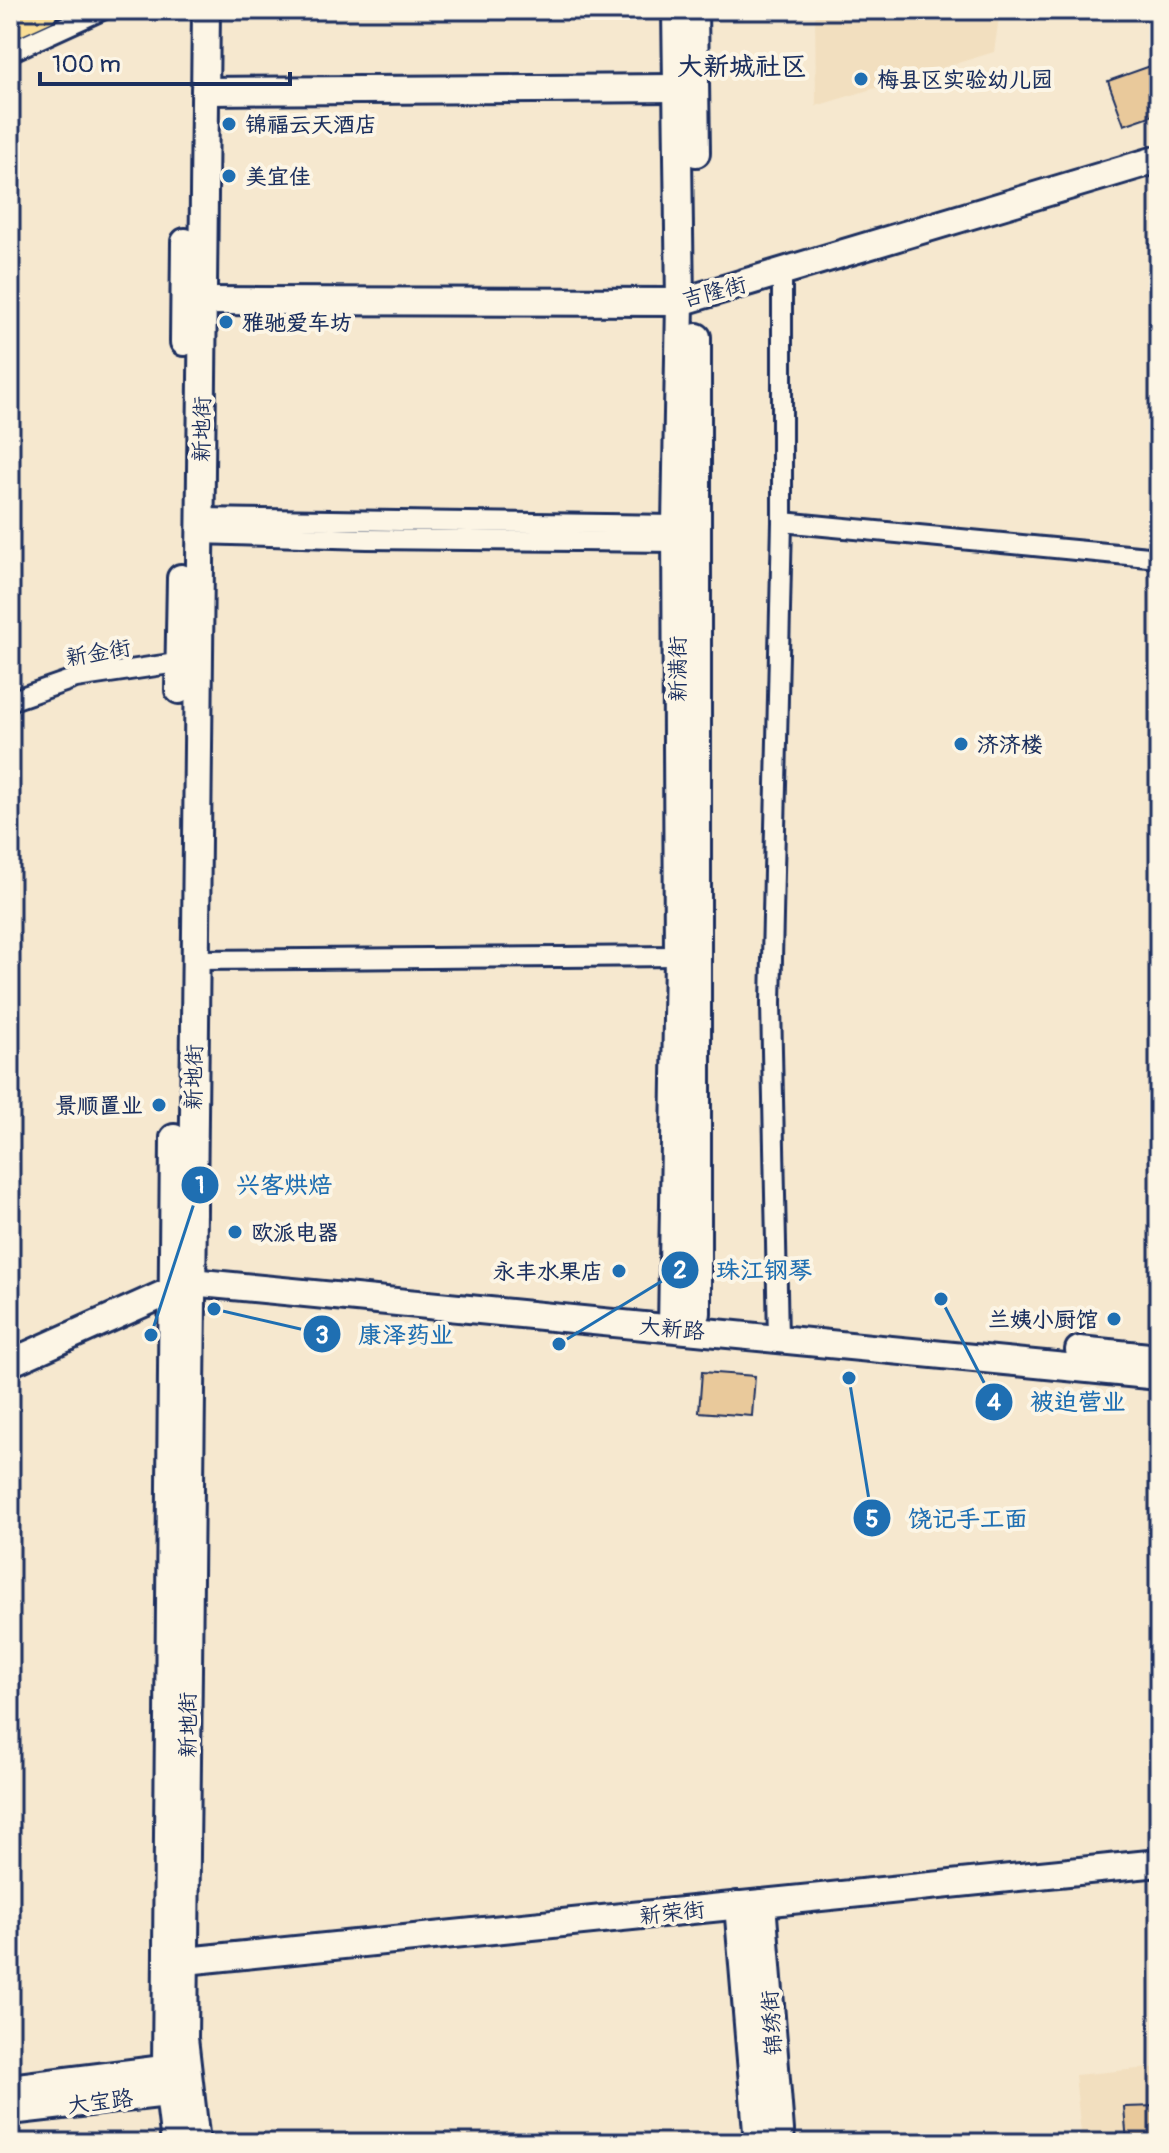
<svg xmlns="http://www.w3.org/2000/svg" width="1169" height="2153" font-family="Pangolin,'LXGW WenKai TC',sans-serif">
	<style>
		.built { fill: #f2dfbf }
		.building { fill: #e9c99b; stroke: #1b2f5e; stroke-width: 2 }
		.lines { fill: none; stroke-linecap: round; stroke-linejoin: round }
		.street-casing { stroke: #1b2f5e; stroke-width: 24 }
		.secondary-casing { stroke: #1b2f5e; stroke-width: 32 }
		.primary-casing { stroke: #1b2f5e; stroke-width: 34 }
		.street { stroke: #fcf5e5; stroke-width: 18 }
		.secondary { stroke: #fcf5e5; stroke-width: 26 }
		.primary { stroke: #fbdf96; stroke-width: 28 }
		.poi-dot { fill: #1f6fb2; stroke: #fcf5e5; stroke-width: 3 }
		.labels { text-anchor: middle; stroke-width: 8; stroke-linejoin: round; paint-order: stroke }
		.poi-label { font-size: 22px; font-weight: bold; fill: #1b2f5e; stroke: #fcf5e5; text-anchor: start }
		.street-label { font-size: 22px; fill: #1b2f5e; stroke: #fcf5e5 }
		.quarter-label { font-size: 26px; font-weight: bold; fill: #1b2f5e; stroke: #fcf5e5 }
		.leader { fill: none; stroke: #1f6fb2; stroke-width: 3 }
		.callout-dot { fill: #1f6fb2; stroke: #fcf5e5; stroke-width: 3 }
		.mark-label { font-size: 24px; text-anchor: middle; font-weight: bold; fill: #fff }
		.callout-label { font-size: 24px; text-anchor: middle; font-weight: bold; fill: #1f6fb2; stroke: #fcf5e5; stroke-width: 8; stroke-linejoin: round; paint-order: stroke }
	</style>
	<rect width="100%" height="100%" fill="#f6e8cf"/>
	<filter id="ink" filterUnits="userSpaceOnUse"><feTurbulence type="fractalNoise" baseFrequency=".0125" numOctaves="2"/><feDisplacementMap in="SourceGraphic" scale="16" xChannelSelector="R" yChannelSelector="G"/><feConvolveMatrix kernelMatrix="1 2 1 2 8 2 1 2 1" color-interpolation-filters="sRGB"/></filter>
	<g filter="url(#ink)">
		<g class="built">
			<polygon points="815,10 1000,10 994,52 816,106"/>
			<polygon points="1159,2067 1159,2143 1082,2143 1075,2075"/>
		</g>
		<g class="building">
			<polygon points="1159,63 1159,113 1124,125 1108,81"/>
			<polygon points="702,1372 755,1376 752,1416 699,1412"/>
			<polygon points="1159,2106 1159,2143 1127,2143 1124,2107"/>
		</g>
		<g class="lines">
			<defs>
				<g id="street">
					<polyline points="10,52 102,10"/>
					<polyline points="200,518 676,525"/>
					<polyline points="782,522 1159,558"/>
					<polyline points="199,534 367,539 677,542"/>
					<polyline points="10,701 76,678 190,661"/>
					<polyline points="194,960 678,956"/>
					<polyline points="778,1338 771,1003 782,522 782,273"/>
				</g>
				<g id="secondary">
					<polyline points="694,10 696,153"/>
					<polyline points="205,91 677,88"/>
					<polyline points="203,301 680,302 1159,159"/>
					<polyline points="697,337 697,1313"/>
					<polyline points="184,342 185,242"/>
					<polyline points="179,690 181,578"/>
					<polyline points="174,1138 166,2068 175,2143"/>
					<polyline points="672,1328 678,956 676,525 680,302 676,10"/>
					<polyline points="1079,1350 1159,1358"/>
					<polyline points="10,1363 191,1282 1159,1376"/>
					<polyline points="762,1903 781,2143"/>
					<polyline points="738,1905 758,2143"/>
					<polyline points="185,1961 1159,1863"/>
					<polyline points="10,2088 180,2067"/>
					<polyline points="10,2111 185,2091"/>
					<polyline points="196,2143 184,2038 206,10"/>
				</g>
				<polyline id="primary" points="10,25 43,10"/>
			</defs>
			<use href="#street" class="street-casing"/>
			<use href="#secondary" class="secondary-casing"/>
			<use href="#primary" class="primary-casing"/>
			<use href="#street" class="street"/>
			<use href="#secondary" class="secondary"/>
			<use href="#primary" class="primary"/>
		</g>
	</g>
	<g class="poi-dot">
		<circle cx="861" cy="79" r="8"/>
		<circle cx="229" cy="124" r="8"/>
		<circle cx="229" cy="176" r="8"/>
		<circle cx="226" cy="322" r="8"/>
		<circle cx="961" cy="744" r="8"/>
		<circle cx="159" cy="1105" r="8"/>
		<circle cx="235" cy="1232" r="8"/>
		<circle cx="619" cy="1271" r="8"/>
		<circle cx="1114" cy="1319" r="8"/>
	</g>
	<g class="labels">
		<g class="poi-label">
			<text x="877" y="87">梅县区实验幼儿园</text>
			<text x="245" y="132">锦福云天酒店</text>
			<text x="245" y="184">美宜佳</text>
			<text x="242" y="330">雅驰爱车坊</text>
			<text x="977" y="752">济济楼</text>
			<text x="143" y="1113" text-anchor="end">景顺置业</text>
			<text x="251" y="1240">欧派电器</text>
			<text x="603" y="1279" text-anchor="end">永丰水果店</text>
			<text x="1098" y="1327" text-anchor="end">兰姨小厨馆</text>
		</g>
		<g class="street-label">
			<text transform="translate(714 291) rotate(-14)" y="8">吉隆街</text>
			<text transform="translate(201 429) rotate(-89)" y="8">新地街</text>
			<text transform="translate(98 652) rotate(-10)" y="8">新金街</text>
			<text transform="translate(677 669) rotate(-90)" y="8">新满街</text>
			<text transform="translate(193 1077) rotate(-89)" y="8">新地街</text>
			<text transform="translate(672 1328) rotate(5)" y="8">大新路</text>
			<text transform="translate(187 1725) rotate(-90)" y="8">新地街</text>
			<text transform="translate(672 1912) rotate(-6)" y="8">新荣街</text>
			<text transform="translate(771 2023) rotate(-94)" y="8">锦绣街</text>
			<text transform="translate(100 2101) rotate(-7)" y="8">大宝路</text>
		</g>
		<g class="quarter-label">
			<text x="742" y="75">大新城社区</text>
		</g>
	</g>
	<path class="leader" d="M151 1335L200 1185M559 1344L680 1270M214 1309L322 1334M941 1299L994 1402M849 1378L872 1518"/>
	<g class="callout-dot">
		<circle cx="151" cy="1335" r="8"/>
		<circle cx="559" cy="1344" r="8"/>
		<circle cx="214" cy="1309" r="8"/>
		<circle cx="941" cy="1299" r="8"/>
		<circle cx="849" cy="1378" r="8"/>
		<circle cx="200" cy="1185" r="20"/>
		<circle cx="680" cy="1270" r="20"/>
		<circle cx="322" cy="1334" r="20"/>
		<circle cx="994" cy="1402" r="20"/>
		<circle cx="872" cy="1518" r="20"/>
	</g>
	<g class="mark-label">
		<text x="200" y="1193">1</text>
		<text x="680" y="1278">2</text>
		<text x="322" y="1343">3</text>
		<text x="994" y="1410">4</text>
		<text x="872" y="1527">5</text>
	</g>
	<g class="callout-label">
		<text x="284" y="1193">兴客烘焙</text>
		<text x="764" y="1278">珠江钢琴</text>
		<text x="406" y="1343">康泽药业</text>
		<text x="1078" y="1410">被迫营业</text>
		<text x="968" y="1527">饶记手工面</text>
	</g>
	<rect width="1169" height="2153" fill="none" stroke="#fcf5e5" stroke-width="40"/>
	<rect x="20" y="20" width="1129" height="2113" fill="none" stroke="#1b2f5e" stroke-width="3" filter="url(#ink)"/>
	<path d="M40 72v12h250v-12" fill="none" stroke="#1b2f5e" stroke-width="4"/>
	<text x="52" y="72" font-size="24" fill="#1b2f5e" stroke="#fcf5e5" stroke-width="6" paint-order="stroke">100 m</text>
</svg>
